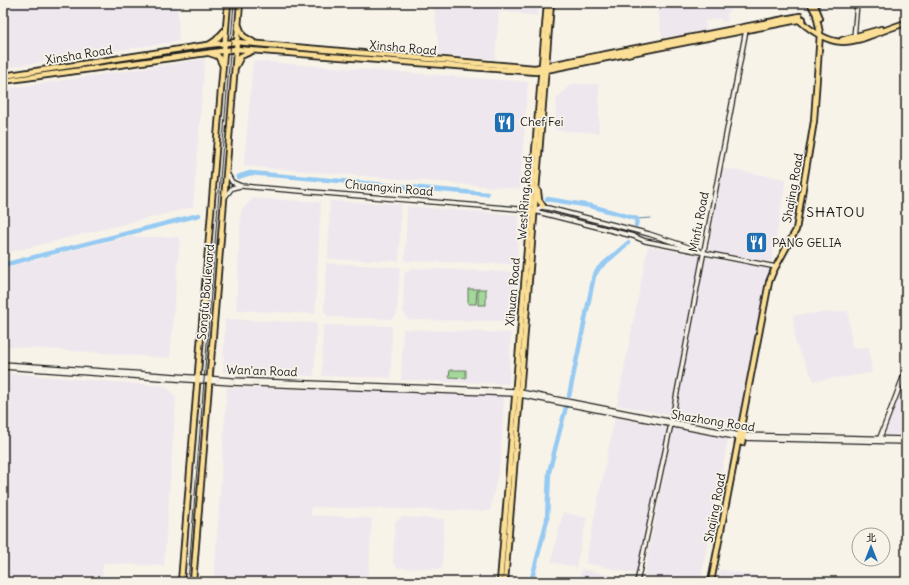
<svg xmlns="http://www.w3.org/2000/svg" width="909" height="585" font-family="Delius,'LXGW WenKai TC',sans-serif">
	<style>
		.built { fill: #efe7ee }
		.green { fill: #a4d89a; stroke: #607a5b }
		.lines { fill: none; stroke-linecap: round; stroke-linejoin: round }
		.stream { stroke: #65849d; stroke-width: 1 }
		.river { stroke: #96caf3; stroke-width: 4.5 }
		.minor-casing { stroke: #1c1c1c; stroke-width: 6 }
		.major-casing { stroke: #1c1c1c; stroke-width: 8 }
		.minor { stroke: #f7f3e8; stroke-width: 3.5 }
		.major { stroke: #fbdf96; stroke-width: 4.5 }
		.rail { stroke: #1c1c1c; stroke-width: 1 }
		.labels { text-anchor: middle; stroke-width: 3.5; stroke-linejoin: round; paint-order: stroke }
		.street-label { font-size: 12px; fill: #1c1c1c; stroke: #f7f3e8 }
		.poi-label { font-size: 12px; fill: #1c1c1c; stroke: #f7f3e8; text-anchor: start }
		.quarter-label { font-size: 14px; letter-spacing: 1px; fill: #1c1c1c; stroke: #f7f3e8 }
	</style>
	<rect width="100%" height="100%" fill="#f7f3e8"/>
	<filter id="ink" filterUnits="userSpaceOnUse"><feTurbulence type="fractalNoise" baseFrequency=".025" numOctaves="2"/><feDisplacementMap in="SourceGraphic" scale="8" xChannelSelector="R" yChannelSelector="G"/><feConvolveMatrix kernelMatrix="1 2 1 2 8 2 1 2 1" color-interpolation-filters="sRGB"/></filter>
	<g filter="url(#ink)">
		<g class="built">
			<polygon points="3,3 177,3 179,41 3,68"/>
			<polygon points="434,3 539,3 538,16 499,11 495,59 439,55"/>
			<polygon points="750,3 749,6 731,9 727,14 728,21 722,22 721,18 705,21 706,30 662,38 657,3"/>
			<polygon points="205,59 193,207 3,254 3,89"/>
			<polygon points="253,61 528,82 520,189 244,166"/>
			<polygon points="571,84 599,84 599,133 554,130 557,98"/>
			<polygon points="722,168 786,179 772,262 708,251"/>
			<polygon points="253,198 321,202 315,314 236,310 241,210"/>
			<polygon points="330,201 401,204 399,261 328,259"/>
			<polygon points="407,206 519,215 517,264 405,261"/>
			<polygon points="126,237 180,237 170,358 3,346 3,268"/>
			<polygon points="648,246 769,269 738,429 617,405"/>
			<polygon points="326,263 400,267 397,314 392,319 329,317 324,311"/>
			<polygon points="411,268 517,272 513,321 408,320 403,311 404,274"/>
			<polygon points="848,311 852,348 869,347 872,373 814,381 795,342 793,315"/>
			<polygon points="225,319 317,323 314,376 223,372"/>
			<polygon points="323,325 392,326 391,378 322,376"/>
			<polygon points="403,329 511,333 509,384 401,380"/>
			<polygon points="6,373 166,386 176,398 164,566 103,563 102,582 3,582 3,389"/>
			<polygon points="906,376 906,434 883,435"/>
			<polygon points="227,387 504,396 501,458 490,511 311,507 311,515 372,518 368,582 214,582"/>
			<polygon points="615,417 667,428 637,574 585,563"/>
			<polygon points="673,428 728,439 700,582 679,582 644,575"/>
			<polygon points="563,512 587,518 576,567 551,562"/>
			<polygon points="402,517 444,519 442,569 398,568 393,563 395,522"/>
			<polygon points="582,569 635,581 635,582 578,582"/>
			<polygon points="720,569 782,581 783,582 718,582"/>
		</g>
		<g class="green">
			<polygon points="468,289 477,289 476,304 468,304"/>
			<rect x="478" y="289" width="8" height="16"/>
			<polygon points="450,370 466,370 466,378 449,377"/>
		</g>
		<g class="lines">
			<polyline class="stream" points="637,219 651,218"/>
			<g class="river">
				<polyline points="238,177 250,173 487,194"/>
				<polyline points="547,199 591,206 637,219 636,225"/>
				<polyline points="3,265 199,215"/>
				<polyline points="569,396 594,276 599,268 628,243"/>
				<polyline points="531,582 547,520 549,472 566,407"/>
			</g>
			<defs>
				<g id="minor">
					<polyline points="854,38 857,3"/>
					<polyline points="227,173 232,182 241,186 530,210 633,236 645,241 776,267"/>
					<polyline points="225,197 232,188 240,186"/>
					<polyline points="534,211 541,207 548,208 649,234 700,251"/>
					<polyline points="3,364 232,380 515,391 740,435 906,439"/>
					<polyline points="3,367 232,383 515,394 740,438 906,442"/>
					<polyline points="879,440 906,370"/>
					<polyline points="637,582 671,424 746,30"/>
				</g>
				<g id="major">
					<polyline points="814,3 820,18"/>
					<path d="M800,17L799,20C843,59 858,37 906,23"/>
					<polyline points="239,26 243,36 253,42"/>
					<polyline points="842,40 881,29"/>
					<polyline points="210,44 216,40 225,30"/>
					<polyline points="209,53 218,56 222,64"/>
					<polyline points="236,66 241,56 252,51"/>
					<polyline points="3,76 207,45 236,42 535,68 800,16"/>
					<polyline points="3,81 236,49 536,72 803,19"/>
					<polyline points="538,191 539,200 543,206"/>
					<polyline points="742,443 745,427"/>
					<polyline points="181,582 228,3"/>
					<polyline points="193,582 240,3"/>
					<polyline points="500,582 547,3"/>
					<polyline points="505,582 551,3"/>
					<polyline points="711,582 769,282 773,272 796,230 814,121 820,33 816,14 810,3"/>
				</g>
			</defs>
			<use href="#minor" class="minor-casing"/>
			<use href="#major" class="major-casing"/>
			<use href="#minor" class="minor"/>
			<use href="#major" class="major"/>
			<polyline class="rail" points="188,582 234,3"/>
		</g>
	</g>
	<defs>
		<symbol id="restaurant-square" viewBox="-11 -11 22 22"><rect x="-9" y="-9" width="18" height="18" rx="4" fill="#1f6fb2" stroke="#f7f3e8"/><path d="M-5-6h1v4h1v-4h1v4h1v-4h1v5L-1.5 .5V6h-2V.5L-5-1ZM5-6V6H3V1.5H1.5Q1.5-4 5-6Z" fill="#fff"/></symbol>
	</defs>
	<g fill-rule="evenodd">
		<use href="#restaurant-square" x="492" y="110" width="25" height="25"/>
		<use href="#restaurant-square" x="744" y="230" width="25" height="25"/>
	</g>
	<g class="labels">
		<g class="street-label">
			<text transform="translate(403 48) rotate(5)" y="4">Xinsha Road</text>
			<text transform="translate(79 55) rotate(-9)" y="4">Xinsha Road</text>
			<text transform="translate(389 188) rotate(5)" y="4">Chuangxin Road</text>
			<text transform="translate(793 188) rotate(-80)" y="4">Shajing Road</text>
			<text transform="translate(525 198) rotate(-86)" y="4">West Ring Road</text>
			<text transform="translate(699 222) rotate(-79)" y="4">Minfu Road</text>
			<text transform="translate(206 292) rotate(-85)" y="4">Songfu Boulevard</text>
			<text transform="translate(513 292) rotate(-85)" y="4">Xihuan Road</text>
			<text transform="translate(262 371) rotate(2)" y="4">Wan'an Road</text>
			<text transform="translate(713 421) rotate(9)" y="4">Shazhong Road</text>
			<text transform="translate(715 508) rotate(-79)" y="4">Shajing Road</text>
		</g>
		<g class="poi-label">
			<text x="520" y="126">Chef Fei</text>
			<text x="772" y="247">PANG GELIA</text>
		</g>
		<g class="quarter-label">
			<text x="836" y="217">SHATOU</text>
		</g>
	</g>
	<rect width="909" height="585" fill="none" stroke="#f7f3e8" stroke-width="16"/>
	<rect x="8" y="8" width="893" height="569" fill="none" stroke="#1c1c1c" stroke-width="1.5" filter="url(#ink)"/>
	<g transform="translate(871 547)"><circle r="19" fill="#f7f3e8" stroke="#9f9d96"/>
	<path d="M0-3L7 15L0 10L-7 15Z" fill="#1f6fb2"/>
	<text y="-6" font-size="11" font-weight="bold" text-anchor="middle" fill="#1c1c1c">北</text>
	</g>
</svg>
